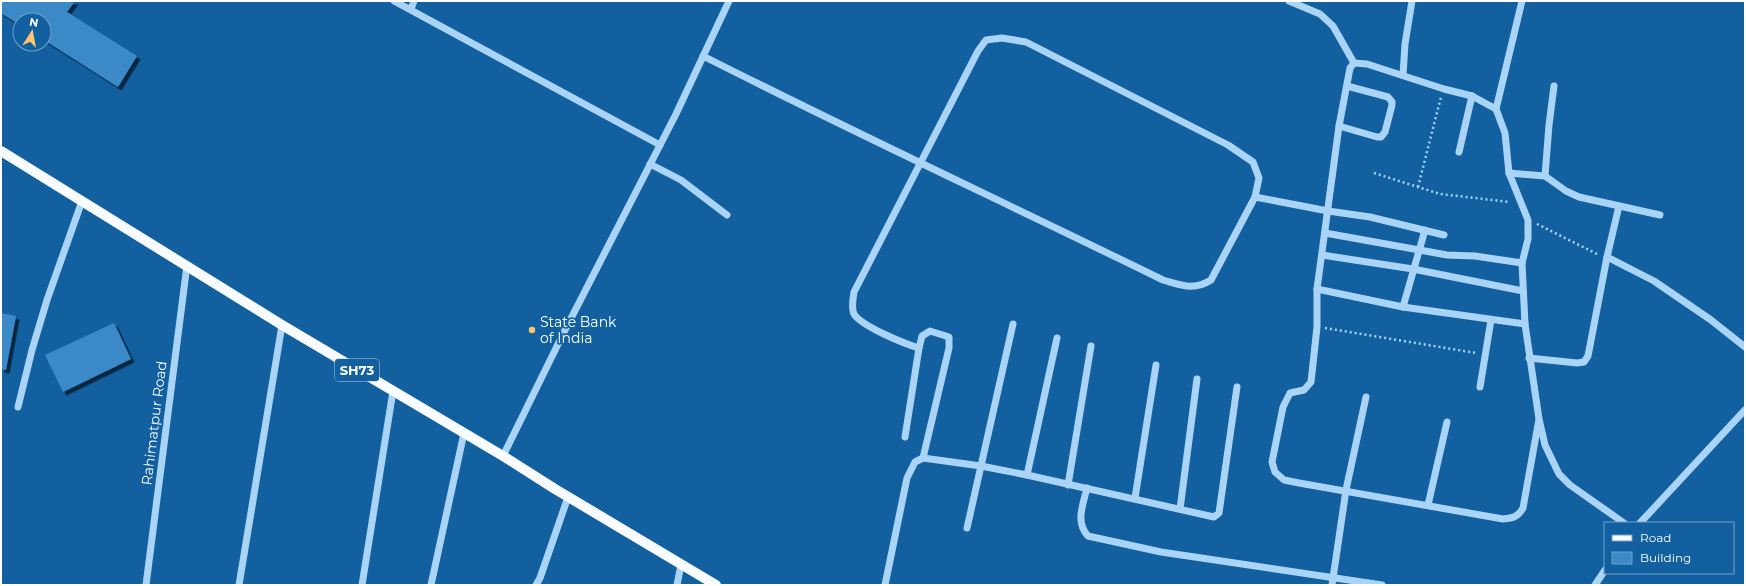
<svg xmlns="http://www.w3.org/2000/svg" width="1746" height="586" font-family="Montserrat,sans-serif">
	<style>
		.building { fill: #3b89c7; filter: url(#shadow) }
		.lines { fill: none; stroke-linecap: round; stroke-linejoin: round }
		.path { stroke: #aad4f5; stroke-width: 2.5; stroke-dasharray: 2 3; stroke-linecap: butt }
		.minor { stroke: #aad4f5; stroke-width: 7 }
		.major { stroke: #f8fbff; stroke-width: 10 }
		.poi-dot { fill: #ffc46e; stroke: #1260a0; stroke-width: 1.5 }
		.labels { text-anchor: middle; stroke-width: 3.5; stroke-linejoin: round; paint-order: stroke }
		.shield { fill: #1260a0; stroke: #b8cfe2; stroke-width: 1 }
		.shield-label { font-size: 13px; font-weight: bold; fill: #fff }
		.poi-label { font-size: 14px; fill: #fff; stroke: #1260a0; text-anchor: start }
		.street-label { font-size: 14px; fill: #fff; stroke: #1260a0 }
	</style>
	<defs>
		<filter id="shadow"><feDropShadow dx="3.5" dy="3.5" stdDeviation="0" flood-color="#0009"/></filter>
	</defs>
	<rect width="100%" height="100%" fill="#1260a0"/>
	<g class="building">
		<polygon points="1,1 75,1 67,12 137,56 118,87 44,40 44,20 20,20 20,25 1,13"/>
		<polygon points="1,313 16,316 6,370 1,369"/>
		<polygon points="114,323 131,359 63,392 45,355"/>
	</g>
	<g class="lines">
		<g class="path">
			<polyline points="1374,173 1440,194 1510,202"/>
			<polyline points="1418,187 1441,97"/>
			<polyline points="1537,224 1599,255"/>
			<polyline points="1325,328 1476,353"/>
		</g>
		<g class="minor">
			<polyline points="394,1 660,145"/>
			<polyline points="1289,1 1320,14 1333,26 1354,63"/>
			<polyline points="411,9 414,1"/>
			<path d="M703,56C855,133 1010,205 1163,280C1181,285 1194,291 1211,280L1255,197"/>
			<polyline points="1403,75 1405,44 1412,1"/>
			<polyline points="1496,109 1522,1"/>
			<polyline points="1339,126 1377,137 1381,137 1385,132 1392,105 1392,102 1388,97 1347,86"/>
			<polyline points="1459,152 1472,96"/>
			<polyline points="650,164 681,180 727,215"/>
			<polyline points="1509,173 1545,176 1549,125 1554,86"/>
			<polyline points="1545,176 1566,191 1579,197 1660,215"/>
			<polyline points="1325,233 1447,255 1475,256 1522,263"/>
			<polyline points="1322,255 1413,269 1523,291"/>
			<polyline points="1607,257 1654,281 1711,320 1745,347"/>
			<polyline points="1317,289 1403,307 1425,230"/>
			<polyline points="1403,307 1525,324"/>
			<polyline points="1529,358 1577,363 1584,362 1588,356 1607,257 1619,206"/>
			<polyline points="1480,387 1491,320"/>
			<polyline points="18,407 32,350 47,300 82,201"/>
			<path d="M1539,419L1523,508C1518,517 1513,518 1503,519L1299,483L1284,480L1275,472L1272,462L1283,407L1290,393L1304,390L1311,382L1317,327V289L1339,126L1350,68L1354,63L1367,64L1444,89L1472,96L1496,109L1505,133L1509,173L1528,220V239L1522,263L1525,324L1539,419L1545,445L1559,474L1570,485L1624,523"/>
			<path d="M905,437L919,348C905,344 861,326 854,314C851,308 853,299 854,292L978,51L986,40L1002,38L1026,42L1228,145L1253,162L1259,178L1255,197L1328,211L1370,217L1444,235"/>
			<polyline points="503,456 563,334 676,114 729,1"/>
			<polyline points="923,458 981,466 1027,475 1214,517 1219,513 1237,387"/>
			<polyline points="1027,475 1057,338"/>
			<polyline points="1068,485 1091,346"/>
			<path d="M1087,488C1083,505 1075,522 1088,536L1161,552L1382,585"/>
			<polyline points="1135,498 1156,365"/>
			<polyline points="1428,505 1447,422"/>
			<polyline points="1180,509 1197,379"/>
			<polyline points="1640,523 1745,410"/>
			<polyline points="967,528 1013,324"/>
			<polyline points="146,585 187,265"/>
			<polyline points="239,585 282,325"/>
			<polyline points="362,585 393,391"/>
			<polyline points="431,585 464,433"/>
			<polyline points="536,585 540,578 568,497"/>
			<polyline points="677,585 681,565"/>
			<polyline points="885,585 907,478 915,462 923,458 949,348 949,337 930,331 922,336 919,348"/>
			<polyline points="1332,585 1346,490 1366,397"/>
			<polyline points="1595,585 1605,570"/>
		</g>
		<polyline class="major" points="1,151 282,325 503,456 555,489 716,585"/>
	</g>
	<circle class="poi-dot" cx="532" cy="330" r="4"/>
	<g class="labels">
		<rect class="shield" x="335" y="359" width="44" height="22" rx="3"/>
		<g class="shield-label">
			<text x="357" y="375">SH73</text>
		</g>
		<g class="poi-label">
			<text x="540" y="327">State Bank<tspan x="540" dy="16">of India</tspan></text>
		</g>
		<g class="street-label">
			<text transform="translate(154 423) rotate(-83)" y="5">Rahimatpur Road</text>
		</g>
	</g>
	<rect width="1746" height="586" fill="none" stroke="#ffffff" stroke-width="4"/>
	<rect x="1604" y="522" width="130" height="52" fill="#1260a0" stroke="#71a0c6"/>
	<rect x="1612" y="535" width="20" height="6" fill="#f8fbff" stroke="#71a0c6"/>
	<text x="1640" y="542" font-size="12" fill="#ffffff">Road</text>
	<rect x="1612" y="552" width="20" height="12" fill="#3b89c7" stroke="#71a0c6"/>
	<text x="1640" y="562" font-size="12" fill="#ffffff">Building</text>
	<g transform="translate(32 32) rotate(11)"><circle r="19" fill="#1260a0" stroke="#71a0c6"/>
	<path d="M0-3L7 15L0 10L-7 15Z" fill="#ffc46e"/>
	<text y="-6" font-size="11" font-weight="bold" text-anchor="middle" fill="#ffffff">N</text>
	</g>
</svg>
